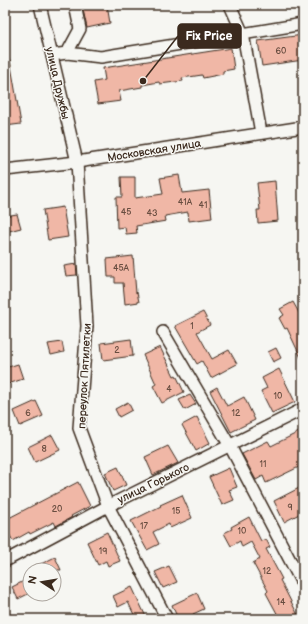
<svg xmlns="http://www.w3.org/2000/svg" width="308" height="624" font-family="'Balsamiq Sans',sans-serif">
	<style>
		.building { fill: #f0b7a6; stroke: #3b2a1e }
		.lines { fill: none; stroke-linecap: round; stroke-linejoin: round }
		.minor-casing { stroke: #3b2a1e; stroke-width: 14 }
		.minor { stroke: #f6f6f2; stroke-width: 11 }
		.labels { text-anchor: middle; stroke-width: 3; stroke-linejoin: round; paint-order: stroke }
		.number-label { font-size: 9px; fill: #684d40 }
		.street-label { font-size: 11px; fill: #3b2a1e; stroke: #f6f6f2 }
		.leader { fill: none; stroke: #3b2a1e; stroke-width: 1.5 }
		.callout-dot { fill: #3b2a1e; stroke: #f6f6f2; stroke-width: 1.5 }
		.callout { fill: #3b2a1e; stroke: #3b2a1e; stroke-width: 1.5 }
		.callout-label { font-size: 12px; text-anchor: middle; font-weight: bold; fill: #fff }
	</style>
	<rect width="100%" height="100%" fill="#f6f6f2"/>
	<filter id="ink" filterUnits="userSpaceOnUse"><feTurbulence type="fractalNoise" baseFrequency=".025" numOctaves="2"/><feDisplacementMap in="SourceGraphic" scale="8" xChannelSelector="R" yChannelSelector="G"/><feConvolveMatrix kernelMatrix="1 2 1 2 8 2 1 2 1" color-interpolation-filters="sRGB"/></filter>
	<g filter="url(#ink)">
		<g class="building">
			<polygon points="82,5 107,5 110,23 87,28"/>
			<polygon points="303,35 303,60 262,66 258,41"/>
			<polygon points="231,48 234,69 223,71 223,74 203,78 202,75 182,78 183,81 160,84 159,82 142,85 142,87 119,91 121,101 98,104 94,82 105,80 103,68"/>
			<polygon points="5,60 10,60 21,124 5,126"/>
			<polygon points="179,175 182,193 209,190 212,218 189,221 188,212 165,216 166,221 136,226 137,233 126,234 125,227 117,228 116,197 122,197 121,177 135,177 135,198 163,194 160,178"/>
			<polygon points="275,181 278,221 258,223 257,210 260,210 257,183"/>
			<polygon points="63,207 68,237 48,240 43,210"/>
			<polygon points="17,214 21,228 5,232 5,216"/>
			<polygon points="133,256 136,293 137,292 139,302 125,304 123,283 115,283 115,277 108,277 107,259"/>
			<polygon points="76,264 77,275 66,276 64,266"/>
			<polygon points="293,302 303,320 303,362 287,328 285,329 279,318 284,315 280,309"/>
			<polygon points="203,312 210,325 197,332 212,359 229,350 237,364 211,378 202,361 197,364 175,326"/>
			<polygon points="131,339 133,356 103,360 101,343"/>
			<polygon points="62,342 64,352 51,355 48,344"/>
			<polygon points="160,347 174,376 176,375 184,392 162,403 153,386 156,384 143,355"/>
			<polygon points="276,348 281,358 273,362 268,352"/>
			<polygon points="18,364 23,379 5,385 5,368"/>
			<polygon points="279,369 295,402 272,413 261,391 267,388 262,378"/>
			<polygon points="217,387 227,406 244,397 255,420 231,432 210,391"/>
			<polygon points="190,395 196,404 185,410 179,400"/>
			<polygon points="36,401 43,416 20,426 14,411"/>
			<polygon points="128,402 132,410 119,417 115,409"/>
			<polygon points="197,417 210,443 196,451 182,425"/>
			<polygon points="303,430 303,465 266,483 263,476 256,480 242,454 268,441 271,446"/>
			<polygon points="52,435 60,450 35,462 28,447"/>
			<polygon points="168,446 178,463 153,475 145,457"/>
			<polygon points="118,467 126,485 113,491 105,473"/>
			<polygon points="229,468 237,487 229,490 234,500 222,505 209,477"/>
			<polygon points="78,482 90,506 71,516 72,517 56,526 54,522 30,534 29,532 13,541 5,527 5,520"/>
			<polygon points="303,486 303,512 284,522 274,501"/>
			<polygon points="182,495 192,518 170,528 169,524 153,532 159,544 147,550 131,521 161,506 160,505"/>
			<polygon points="249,517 261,541 266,539 270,547 266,549 282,579 280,580 300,619 280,619 266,593 268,591 253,563 260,559 251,542 242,547 240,541 231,546 224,533 232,529 231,527"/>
			<polygon points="107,532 120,561 108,566 106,561 98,565 87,542"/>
			<polygon points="55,557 61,570 29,570"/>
			<polygon points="169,566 177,582 163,588 155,572"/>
			<polygon points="30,578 30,593 18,599 12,587"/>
			<polygon points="132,587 147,619 136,619 128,602 118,607 113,596"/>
			<polygon points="197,593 204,609 193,614 195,619 178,619 172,605"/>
		</g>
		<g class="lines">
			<defs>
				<g id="minor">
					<polyline points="40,5 77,162 87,326 79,428 108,506 167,619"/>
					<polyline points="230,5 243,34 261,133"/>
					<polyline points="67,53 80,29 75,5"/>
					<polyline points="52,55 67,53 101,57 303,24"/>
					<polyline points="5,170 77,162 303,127"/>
					<polyline points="163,332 230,446 303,585"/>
					<polyline points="5,561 108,506 303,409"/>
				</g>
			</defs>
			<use href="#minor" class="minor-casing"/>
			<use href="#minor" class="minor"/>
		</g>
	</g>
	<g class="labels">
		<g class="number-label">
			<text x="281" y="54">60</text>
			<text x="185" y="205">41А</text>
			<text x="203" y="208">41</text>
			<text x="126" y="215">45</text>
			<text x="152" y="216">43</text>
			<text x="121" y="271">45А</text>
			<text x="192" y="329">1</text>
			<text x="117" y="353">2</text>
			<text x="169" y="392">4</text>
			<text x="278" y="399">10</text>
			<text x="28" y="416">6</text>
			<text x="236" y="416">12</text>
			<text x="44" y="452">8</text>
			<text x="263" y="467">11</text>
			<text x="290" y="510">9</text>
			<text x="57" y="512">20</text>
			<text x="176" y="514">15</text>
			<text x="144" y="529">17</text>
			<text x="242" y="534">10</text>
			<text x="103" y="554">19</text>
			<text x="267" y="574">12</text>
			<text x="281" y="605">14</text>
		</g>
		<g class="street-label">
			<text transform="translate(58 83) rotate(77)" y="4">улица Дружбы</text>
			<text transform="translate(154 150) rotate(-9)" y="4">Московская улица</text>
			<text transform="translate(84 376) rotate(-87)" y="4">переулок Пятилетки</text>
			<text transform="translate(153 483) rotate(-26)" y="4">улица Горького</text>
		</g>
	</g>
	<path class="leader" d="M143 81L178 36"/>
	<circle class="callout-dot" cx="143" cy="81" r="4"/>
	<rect class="callout" x="178" y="24" width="63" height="24" rx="4"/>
	<g class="callout-label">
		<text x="209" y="40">Fix Price</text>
	</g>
	<rect width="308" height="624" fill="none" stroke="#f6f6f2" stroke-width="20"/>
	<rect x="10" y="10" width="288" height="604" fill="none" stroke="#3b2a1e" stroke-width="1.5" filter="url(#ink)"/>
	<g transform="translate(42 582) rotate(282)"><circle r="19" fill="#f6f6f2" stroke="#aba49d"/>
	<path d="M0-3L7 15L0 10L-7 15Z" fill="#3b2a1e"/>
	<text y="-6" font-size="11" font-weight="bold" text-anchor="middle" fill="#3b2a1e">N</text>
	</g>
</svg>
